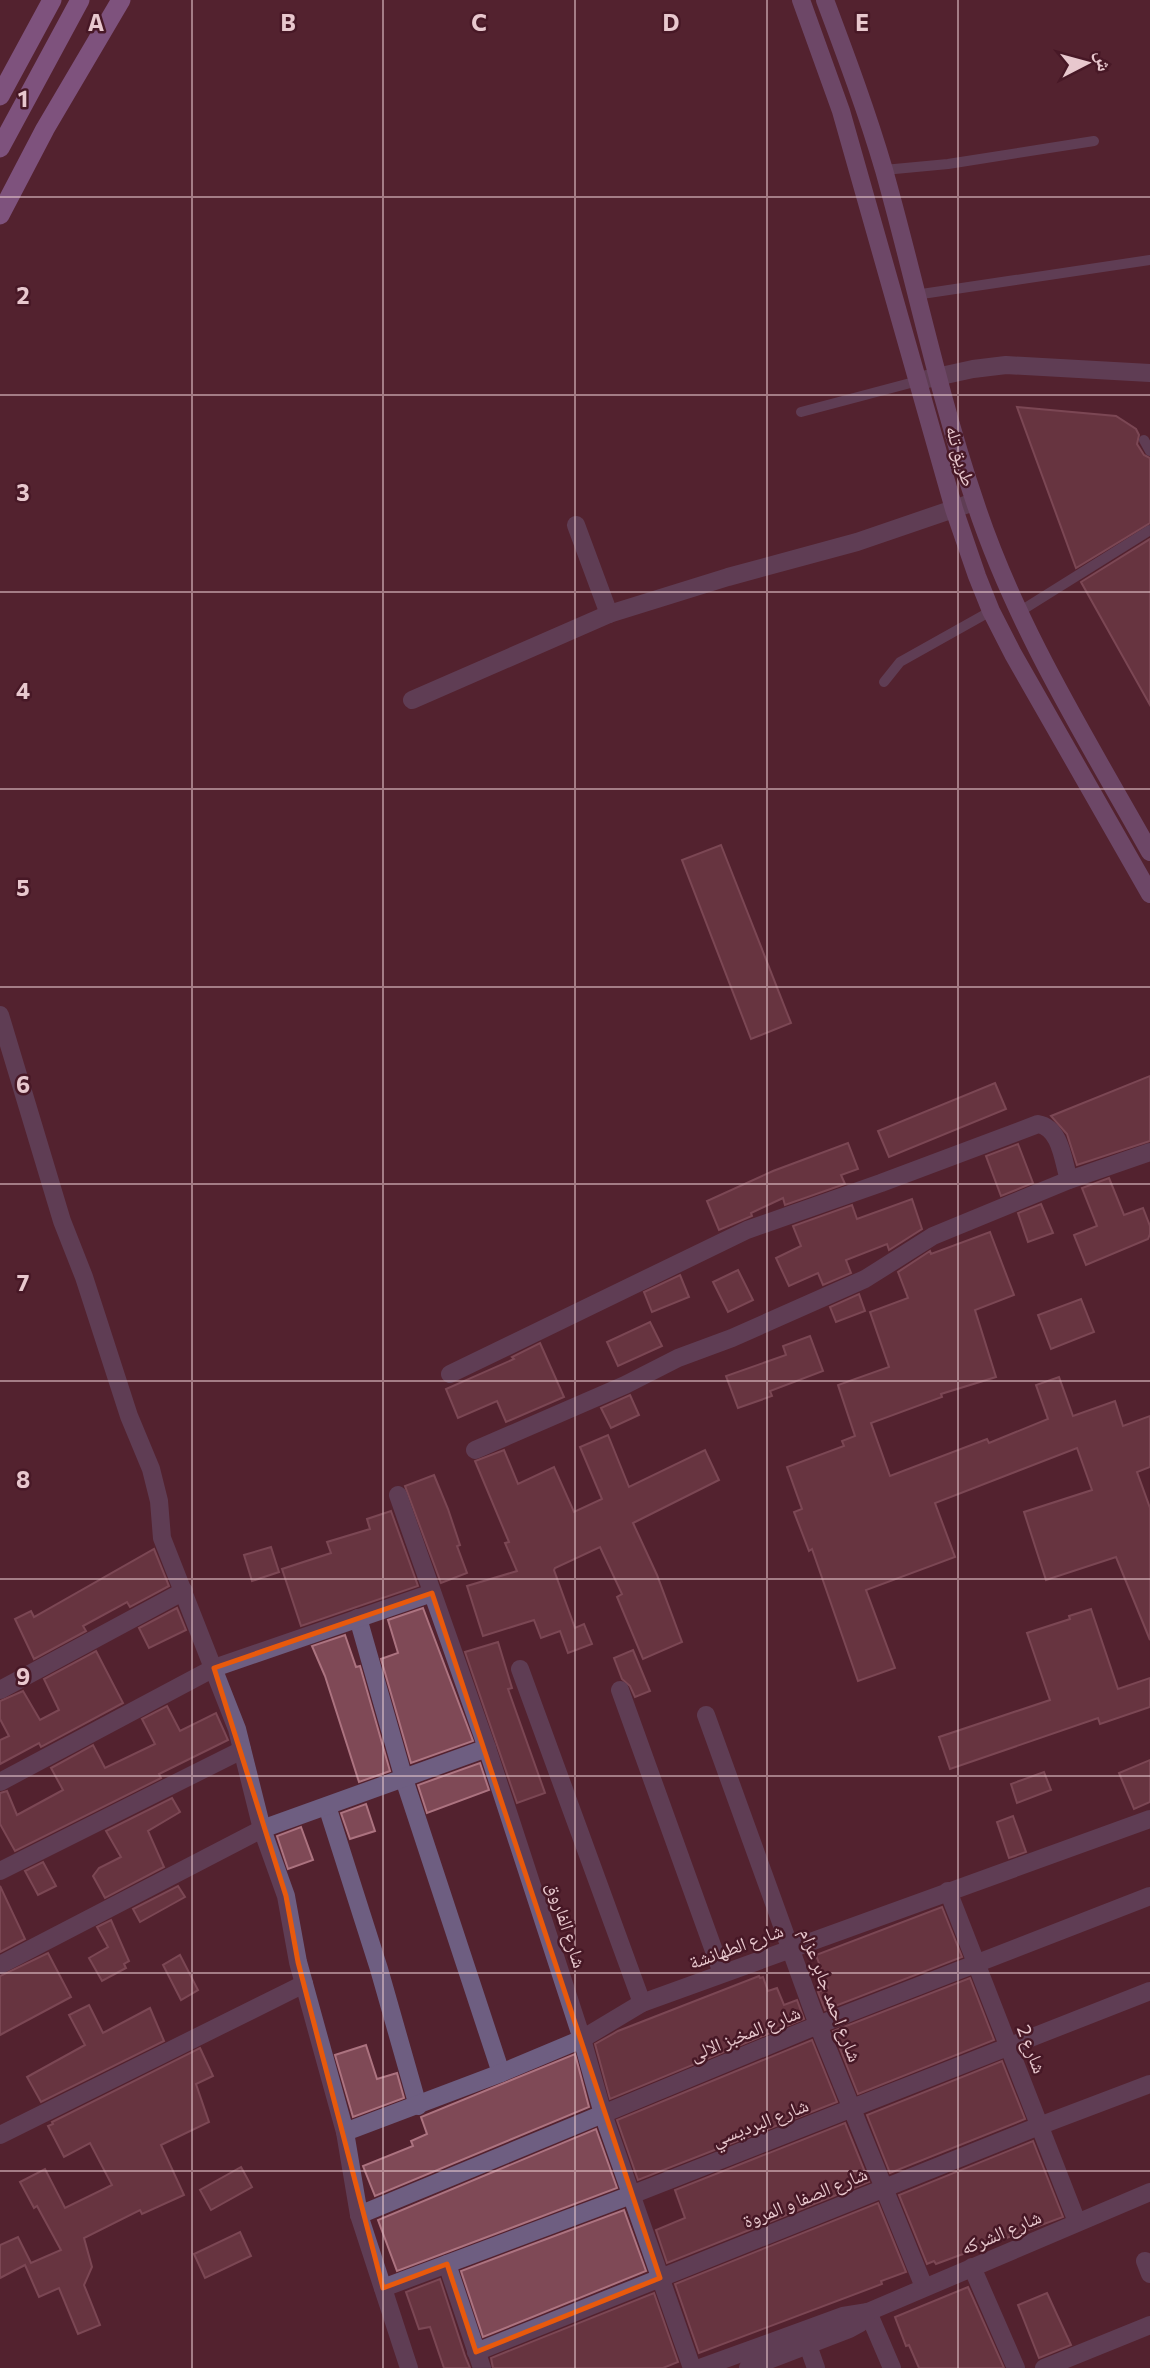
<svg xmlns="http://www.w3.org/2000/svg" width="1150" height="2368" font-family="Commissioner,'Noto Naskh Arabic',sans-serif">
	<style>
		.building { fill: #7f4956; stroke: #ac7380; stroke-width: 2 }
		.lines { fill: none; stroke-linecap: round; stroke-linejoin: round }
		.service { stroke: #6e5e81; stroke-width: 10 }
		.minor { stroke: #6e5e81; stroke-width: 18 }
		.secondary { stroke: #8d74ac; stroke-width: 18 }
		.trunk { stroke: #b18cdc; stroke-width: 19 }
		.marked { fill: none; stroke: #e8590c; stroke-width: 5; stroke-linejoin: round }
		.grid { fill: none; stroke: #e8c8ce; stroke-width: 2; stroke-opacity: 0.55 }
		.labels { text-anchor: middle; stroke-width: 5; stroke-linejoin: round; paint-order: stroke }
		.street-label { font-size: 19px; fill: #e8c8ce; stroke: #471826 }
		.grid-label { font-size: 23px; text-anchor: middle; font-weight: bold; fill: #e8c8ce; stroke: #471826; stroke-width: 5; stroke-linejoin: round; paint-order: stroke }
	</style>
	<rect width="100%" height="100%" fill="#53222f"/>
	<g class="building">
		<polygon points="1017,407 1116,416 1136,429 1139,435 1137,444 1144,455 1150,458 1150,523 1076,568"/>
		<polygon points="1150,539 1150,705 1081,582"/>
		<polygon points="721,845 791,1023 751,1039 682,860"/>
		<polygon points="1150,1076 1150,1141 1077,1165 1067,1134 1051,1116"/>
		<polygon points="995,1083 1006,1109 889,1157 878,1131"/>
		<polygon points="848,1143 858,1169 841,1175 845,1184 785,1205 783,1198 751,1213 752,1216 719,1230 707,1201 773,1171"/>
		<polygon points="1018,1144 1033,1183 1001,1196 986,1156"/>
		<polygon points="1109,1178 1124,1215 1143,1208 1150,1226 1150,1234 1148,1239 1086,1265 1074,1235 1097,1226 1082,1188"/>
		<polygon points="912,1199 922,1229 889,1250 887,1244 846,1260 851,1273 823,1285 818,1273 789,1286 776,1258 801,1246 793,1226 852,1205 857,1219"/>
		<polygon points="1041,1204 1053,1233 1028,1242 1018,1213"/>
		<polygon points="990,1232 1014,1295 975,1310 996,1377 941,1394 942,1397 871,1423 890,1476 987,1439 989,1443 1048,1419 1036,1385 1059,1377 1073,1416 1115,1401 1123,1426 1150,1416 1150,1467 1137,1472 1150,1508 1150,1640 1116,1557 1046,1580 1024,1512 1092,1490 1077,1448 935,1503 955,1557 866,1590 895,1668 858,1681 812,1549 809,1551 794,1512 802,1509 787,1467 844,1446 842,1441 855,1436 838,1385 889,1367 870,1312 908,1298 898,1272 930,1251 931,1254"/>
		<polygon points="738,1270 753,1300 728,1312 713,1282"/>
		<polygon points="680,1275 689,1297 652,1312 644,1292"/>
		<polygon points="859,1294 865,1311 836,1322 830,1307"/>
		<polygon points="1081,1299 1094,1332 1051,1349 1038,1315"/>
		<polygon points="650,1322 662,1346 618,1366 607,1342"/>
		<polygon points="810,1336 823,1371 770,1391 772,1396 738,1408 726,1376 786,1355 783,1346"/>
		<polygon points="540,1343 564,1397 506,1422 497,1401 458,1418 446,1389 514,1359 512,1357"/>
		<polygon points="630,1395 639,1415 611,1428 601,1408"/>
		<polygon points="608,1435 629,1487 705,1450 719,1480 633,1523 657,1575 682,1642 643,1659 617,1597 622,1594 600,1547 555,1568 554,1570 575,1628 584,1624 592,1644 568,1653 560,1631 541,1638 534,1620 483,1636 467,1586 517,1571 505,1543 509,1542 475,1461 504,1450 518,1484 554,1467 574,1512 602,1499 580,1447"/>
		<polygon points="434,1475 448,1509 460,1545 457,1546 467,1573 441,1583 405,1486"/>
		<polygon points="391,1511 418,1586 301,1626 282,1569 331,1553 327,1542 370,1529 367,1519"/>
		<polygon points="271,1547 279,1572 252,1581 244,1555"/>
		<polygon points="154,1549 169,1586 130,1607 127,1602 83,1626 86,1631 34,1659 15,1619 31,1611 34,1617"/>
		<polygon points="177,1608 186,1630 149,1648 139,1628"/>
		<polygon points="423,1608 473,1741 411,1763 381,1659 398,1653 388,1620"/>
		<polygon points="1091,1609 1118,1689 1150,1678 1150,1707 1100,1724 1098,1718 950,1769 939,1737 1050,1700 1027,1633 1070,1619 1069,1616"/>
		<polygon points="345,1635 356,1667 360,1666 390,1771 359,1782 325,1676 312,1646"/>
		<polygon points="498,1642 512,1688 508,1689 545,1793 517,1803 465,1652"/>
		<polygon points="633,1650 650,1691 635,1697 630,1686 622,1679 614,1658"/>
		<polygon points="96,1651 123,1703 41,1747 39,1743 0,1764 0,1740 9,1736 0,1719 0,1701 23,1691 40,1720 59,1710 44,1679"/>
		<polygon points="167,1706 180,1731 216,1713 228,1740 159,1774 161,1778 15,1851 0,1824 0,1793 7,1791 17,1815 63,1790 51,1768 93,1745 105,1768 155,1744 142,1719"/>
		<polygon points="1150,1760 1150,1802 1134,1809 1119,1773"/>
		<polygon points="480,1763 489,1790 427,1813 418,1785"/>
		<polygon points="1044,1772 1051,1790 1017,1803 1011,1784"/>
		<polygon points="172,1798 180,1812 148,1831 164,1867 105,1898 93,1876 99,1868 121,1857 106,1831"/>
		<polygon points="366,1804 375,1831 350,1839 341,1813"/>
		<polygon points="1013,1816 1026,1852 1009,1858 997,1822"/>
		<polygon points="301,1827 313,1860 288,1869 277,1836"/>
		<polygon points="43,1862 56,1886 38,1895 25,1871"/>
		<polygon points="0,1886 25,1939 0,1952"/>
		<polygon points="178,1886 185,1897 140,1922 133,1909"/>
		<polygon points="942,1907 962,1957 825,2010 818,1992 828,1988 816,1955"/>
		<polygon points="111,1920 129,1961 124,1964 126,1968 102,1981 89,1958 108,1947 97,1927"/>
		<polygon points="48,1953 71,1997 0,2035 0,1976"/>
		<polygon points="180,1955 198,1990 181,2000 163,1965"/>
		<polygon points="759,1976 760,1978 763,1977 768,1991 777,1988 784,2005 797,2000 804,2019 610,2099 595,2044 618,2031"/>
		<polygon points="970,1978 994,2040 858,2094 833,2031"/>
		<polygon points="89,2005 103,2033 150,2008 164,2041 41,2102 27,2077 85,2045 69,2015"/>
		<polygon points="812,2040 837,2102 638,2180 617,2120"/>
		<polygon points="366,2045 377,2079 397,2073 404,2098 353,2117 335,2055"/>
		<polygon points="200,2048 213,2076 196,2084 209,2122 161,2145 184,2195 142,2214 140,2210 84,2238 92,2267 84,2285 100,2325 78,2334 59,2288 39,2297 25,2265 0,2278 0,2245 18,2237 31,2263 61,2250 37,2206 34,2208 20,2182 45,2169 65,2208 112,2185 90,2143 64,2157 48,2126 53,2124 52,2122"/>
		<polygon points="575,2054 589,2107 375,2196 363,2166 413,2146 411,2141 427,2134 421,2117"/>
		<polygon points="1002,2061 1025,2119 890,2173 867,2115"/>
		<polygon points="845,2123 869,2182 667,2263 656,2230 685,2218 675,2190"/>
		<polygon points="596,2129 617,2188 397,2271 378,2220"/>
		<polygon points="1033,2141 1063,2217 936,2264 934,2261 927,2264 899,2195"/>
		<polygon points="241,2167 252,2187 211,2210 200,2190"/>
		<polygon points="878,2203 906,2272 881,2281 882,2284 699,2353 675,2284"/>
		<polygon points="624,2210 646,2271 483,2337 461,2271"/>
		<polygon points="240,2232 251,2256 205,2278 194,2254"/>
		<polygon points="440,2279 465,2356 470,2368 444,2368 430,2327 419,2329 406,2292"/>
		<polygon points="968,2287 1004,2368 919,2368 909,2345 906,2346 895,2317"/>
		<polygon points="654,2293 678,2362 663,2368 493,2368 491,2358"/>
		<polygon points="1047,2293 1071,2345 1039,2358 1018,2305"/>
	</g>
	<g class="lines">
		<g class="service">
			<polyline points="884,170 948,164 1094,141"/>
			<polyline points="915,295 1150,260"/>
			<polyline points="801,412 918,381"/>
			<polyline points="1144,440 1150,451"/>
			<polyline points="1019,612 1150,530"/>
			<polyline points="884,682 900,662 991,611"/>
		</g>
		<g class="minor">
			<polyline points="918,381 973,369 1006,365 1150,373"/>
			<polyline points="576,525 609,614"/>
			<polyline points="412,700 609,614 728,577 857,542 974,502"/>
			<polyline points="0,1015 62,1221 84,1277 129,1416 151,1469 159,1501 162,1538 237,1729 262,1829 286,1896 298,1962 345,2132 359,2215 409,2368"/>
			<path d="M450,1374L747,1230L881,1183L1038,1124C1061,1128 1063,1161 1069,1180"/>
			<polyline points="475,1450 625,1385 678,1358 732,1338 865,1279 933,1236 1069,1180 1150,1152"/>
			<polyline points="398,1495 487,1748 582,2039 603,2114 692,2368"/>
			<polyline points="358,1618 404,1779 501,2073"/>
			<polyline points="520,1669 642,2003"/>
			<polyline points="0,1690 184,1591"/>
			<polyline points="620,1690 722,1973"/>
			<polyline points="706,1715 818,2025 924,2287"/>
			<polyline points="0,1782 214,1668 432,1593"/>
			<polyline points="327,1806 379,1969 418,2106"/>
			<polyline points="0,1871 242,1750"/>
			<polyline points="948,1891 1077,2222"/>
			<polyline points="0,1965 262,1829 487,1748"/>
			<polyline points="345,2132 501,2073 582,2039 642,2003 1150,1819"/>
			<polyline points="0,2135 304,1984"/>
			<polyline points="359,2215 818,2025 1150,1896"/>
			<polyline points="1145,2261 1150,2274"/>
			<polyline points="447,2264 482,2368"/>
			<polyline points="972,2267 1016,2368"/>
			<polyline points="383,2288 631,2195 1150,1991"/>
			<polyline points="868,2312 892,2368"/>
			<polyline points="804,2334 816,2368"/>
			<polyline points="476,2352 1039,2126 1150,2084"/>
			<polyline points="700,2368 843,2316 868,2312 1150,2192"/>
			<polyline points="748,2368 849,2329 860,2323 868,2312"/>
			<polyline points="1044,2368 1150,2325"/>
		</g>
		<g class="secondary">
			<polyline points="801,0 841,111 954,509 977,576 991,611 1013,654 1150,894"/>
			<path d="M825,0C846,56 867,112 884,170C915,280 938,393 975,502C1016,627 1086,738 1150,852"/>
		</g>
		<g class="trunk">
			<polyline points="0,96 52,0"/>
			<polyline points="0,148 80,0"/>
			<polyline points="0,215 45,129 121,0"/>
		</g>
	</g>
	<path d="M0 0H1150V2368H0ZM432,1593L660,2278L476,2352L447,2264L383,2288L298,1962L286,1896L214,1668Z" fill="#53222f" fill-opacity=".55" fill-rule="evenodd"/>
	<path class="marked" d="M432,1593L660,2278L476,2352L447,2264L383,2288L298,1962L286,1896L214,1668Z"/>
	<path class="grid" d="M192,0V2368M383,0V2368M575,0V2368M767,0V2368M958,0V2368M0,197H1150M0,395H1150M0,592H1150M0,789H1150M0,987H1150M0,1184H1150M0,1381H1150M0,1579H1150M0,1776H1150M0,1973H1150M0,2171H1150"/>
	<g class="labels">
		<g class="street-label">
			<text transform="translate(961 456) rotate(74)" y="7">طريق تله</text>
			<text transform="translate(567 1925) rotate(72)" y="7">شارع الفاروق</text>
			<text transform="translate(736 1946) rotate(-20)" y="7">شارع الطهانشة</text>
			<text transform="translate(831 1995) rotate(69)" y="7">شارع احمد جابر عزام</text>
			<text transform="translate(745 2033) rotate(-22)" y="7">شارع المخبز الالى</text>
			<text transform="translate(1032 2049) rotate(69)" y="7">شارع 2</text>
			<text transform="translate(760 2122) rotate(-21)" y="7">شارع البرديسي</text>
			<text transform="translate(805 2197) rotate(-22)" y="7">شارع الصفا و المروة</text>
			<text transform="translate(1001 2232) rotate(-23)" y="7">شارع الشركه</text>
		</g>
	</g>
	<g class="grid-label">
		<text x="96" y="31">A</text>
		<text x="288" y="31">B</text>
		<text x="479" y="31">C</text>
		<text x="671" y="31">D</text>
		<text x="862" y="31">E</text>
		<text x="23" y="107">1</text>
		<text x="23" y="304">2</text>
		<text x="23" y="501">3</text>
		<text x="23" y="699">4</text>
		<text x="23" y="896">5</text>
		<text x="23" y="1093">6</text>
		<text x="23" y="1291">7</text>
		<text x="23" y="1488">8</text>
		<text x="23" y="1685">9</text>
	</g>
	<g transform="translate(1087 63) rotate(84)" stroke="#471826" stroke-width="5" paint-order="stroke">
	<path d="M0-5L12 26L0 18L-12 26Z" fill="#e8c8ce"/>
	<text y="-10" font-size="19" font-weight="bold" text-anchor="middle" fill="#e8c8ce">ش</text>
	</g>
</svg>
